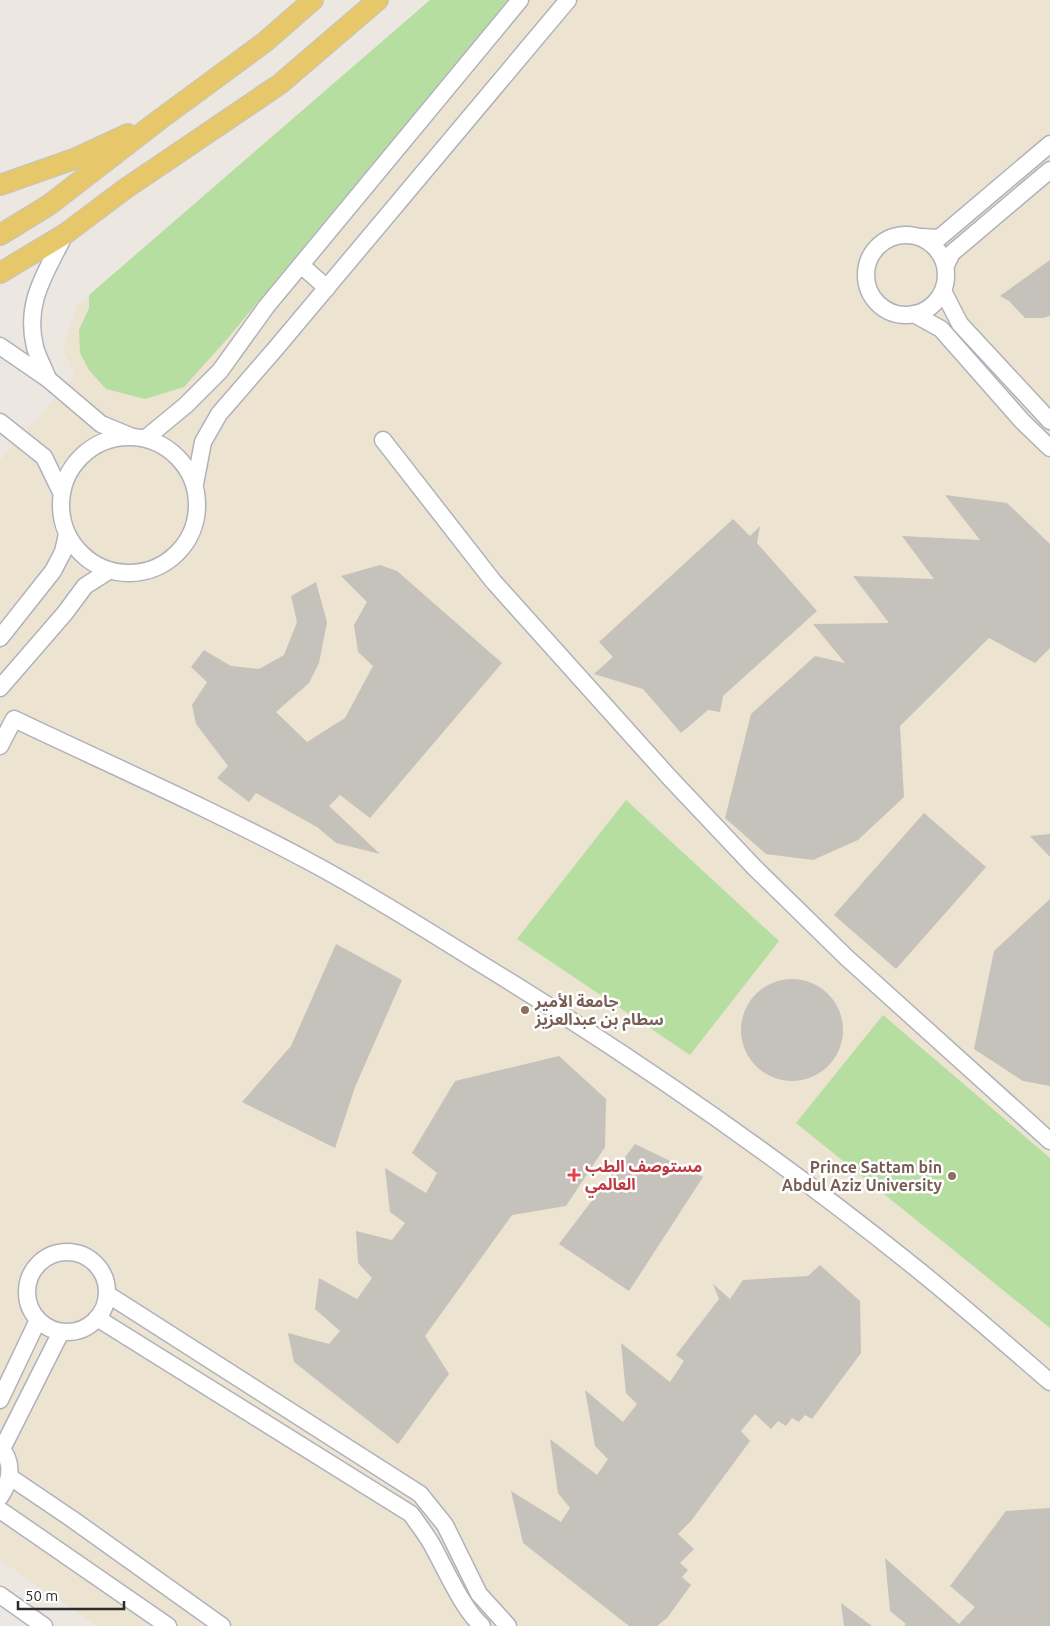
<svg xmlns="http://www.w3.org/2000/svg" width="1050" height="1626" font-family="Ubuntu,'Noto Sans Arabic',sans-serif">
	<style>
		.education { fill: #ece3d1 }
		.green { fill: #b6dea1 }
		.building { fill: #c5c1bb }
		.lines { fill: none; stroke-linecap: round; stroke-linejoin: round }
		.minor-casing { stroke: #b0b2bb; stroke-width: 19 }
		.major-casing { stroke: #c4c4c4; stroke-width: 22 }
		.minor { stroke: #fff; stroke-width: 16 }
		.major { stroke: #e6c86b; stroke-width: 20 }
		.education-dot { fill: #8d6e63; stroke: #fff; stroke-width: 2 }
		.health-dot { fill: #e0444e; stroke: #fff; stroke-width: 2 }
		.labels { text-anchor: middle; stroke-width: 5; stroke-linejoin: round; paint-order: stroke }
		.education-label { font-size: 16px; font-weight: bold; fill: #785e54; stroke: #fff; text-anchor: start }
		.health-label { font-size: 16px; font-weight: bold; fill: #be3a42; stroke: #fff; text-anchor: start }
	</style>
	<rect width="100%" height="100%" fill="#ece7e0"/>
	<polygon class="education" points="430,0 1050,0 1050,1626 97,1626 0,1560 0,460 75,376 63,350 77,306"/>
	<g class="green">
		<polygon points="430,0 508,0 228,338 184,387 145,399 106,389 89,370 80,353 79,330 89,308 89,295"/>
		<polygon points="626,800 779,941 690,1055 517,939"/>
		<polygon points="883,1015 1050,1158 1050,1328 796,1123"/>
	</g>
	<g class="building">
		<polygon points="1050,260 1050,316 1043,318 1025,318 1009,301 1000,296"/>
		<polygon points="945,495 1007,503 1050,544 1050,648 1035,663 989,638 900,726 904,797 858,840 813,860 766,854 725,818 751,714 815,656 845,663 813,624 889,623 853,576 934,579 902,536 980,540"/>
		<polygon points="733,519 750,536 760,526 757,543 817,611 723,696 720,712 708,710 681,733 643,689 594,674 613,657 599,642"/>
		<polygon points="380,565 397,571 502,663 370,818 340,795 329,806 380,854 336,843 317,827 256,793 249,802 217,778 228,766 196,724 192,705 207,682 191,667 204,650 231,666 259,669 284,655 297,622 291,596 316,582 327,622 319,663 309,683 276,712 307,742 345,718 373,666 358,652 354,625 367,602 341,576"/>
		<polygon points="924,813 986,867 896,969 834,915"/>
		<polygon points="1050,834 1050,857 1030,836"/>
		<polygon points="1050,899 1050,1086 1023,1081 974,1049 994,951"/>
		<polygon points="336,944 402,980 355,1087 335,1148 242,1102 291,1046"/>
		<circle cx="792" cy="1030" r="51"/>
		<polygon points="559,1056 606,1099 605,1147 566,1206 512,1215 425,1336 449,1374 398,1444 294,1362 288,1333 329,1344 340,1331 315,1309 319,1278 357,1299 372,1278 358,1263 356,1231 392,1240 405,1223 390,1212 385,1168 426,1193 437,1173 412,1153 455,1081"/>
		<polygon points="635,1144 703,1177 629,1291 559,1244"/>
		<polygon points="820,1265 860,1301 861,1353 812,1419 805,1415 799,1422 792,1418 786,1426 778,1421 771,1429 755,1414 741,1431 750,1441 691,1521 678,1534 694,1549 680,1563 688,1570 682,1577 691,1585 667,1618 657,1626 629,1626 523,1543 511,1491 561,1522 570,1508 558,1493 550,1439 597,1475 608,1459 595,1446 585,1390 623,1422 637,1404 626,1393 621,1343 670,1382 684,1361 676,1355 719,1299 713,1284 730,1299 743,1280 808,1276"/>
		<polygon points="1050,1508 1050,1626 904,1626 906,1624 890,1611 885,1558 959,1624 975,1607 950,1586 1006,1511"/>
		<polygon points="841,1603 872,1626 844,1626"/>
	</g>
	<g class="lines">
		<defs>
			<g id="minor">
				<circle cx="906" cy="275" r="40"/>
				<polyline points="921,237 939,238 1050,144"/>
				<polyline points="301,265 327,288"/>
				<polyline points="946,265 952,253 1050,170"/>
				<polyline points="943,291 960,324 1050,421"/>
				<polyline points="914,314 941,329 1022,421 1050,448"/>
				<polyline points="0,346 48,379 101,424 130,436"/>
				<path d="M48,379C44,368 38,358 35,347C24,302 46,273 65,234"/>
				<polyline points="0,422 44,457 61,492"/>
				<circle cx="129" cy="505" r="68"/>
				<polyline points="146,438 186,405 220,371 266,307 520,0"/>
				<polyline points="383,440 493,581 669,777 754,867 847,958 1050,1141"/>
				<polyline points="195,484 203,442 219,414 277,347 568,0"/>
				<polyline points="0,638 53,571 63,552 67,534"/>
				<polyline points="0,688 65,613 85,586 107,572"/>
				<path d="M0,746L14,719C113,766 213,810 310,862C372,895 431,933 491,970C639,1061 782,1160 917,1269C963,1306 1006,1344 1050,1382"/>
				<circle cx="67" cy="1292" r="40"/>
				<polyline points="107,1294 420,1494 445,1525 479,1594 508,1626"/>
				<path d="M97,1318L411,1514C418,1524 425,1533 431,1543C444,1566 463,1610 482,1626"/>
				<polyline points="0,1400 38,1320"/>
				<path d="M0,1447C14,1462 11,1481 0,1497"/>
				<polyline points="2,1449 61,1332"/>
				<polyline points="10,1477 72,1519 222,1626"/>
				<polyline points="0,1510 168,1626"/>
				<polyline points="0,1595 44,1626"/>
			</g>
			<g id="major">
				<polyline points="0,185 74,159 128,134"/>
				<polyline points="0,235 49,205 159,120 265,42 313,0"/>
				<polyline points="0,273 65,234 125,189 280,84 378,0"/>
			</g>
		</defs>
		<use href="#minor" class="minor-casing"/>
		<use href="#major" class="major-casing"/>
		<use href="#minor" class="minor"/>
		<use href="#major" class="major"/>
	</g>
	<g class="education-dot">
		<circle cx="525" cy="1010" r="5"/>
		<circle cx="952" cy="1176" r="5"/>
	</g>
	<path class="health-dot" d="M571.5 1167.5h5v5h5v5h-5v5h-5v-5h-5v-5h5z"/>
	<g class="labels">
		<g class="education-label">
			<text x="535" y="1007">جامعة الأمير<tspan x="535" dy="18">سطام بن عبدالعزيز</tspan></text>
			<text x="942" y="1173" text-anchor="end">Prince Sattam bin<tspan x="942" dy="18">Abdul Aziz University</tspan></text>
		</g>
		<g class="health-label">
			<text x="585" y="1172">مستوصف الطب<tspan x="585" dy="18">العالمي</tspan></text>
		</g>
	</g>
	<path d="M18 1601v8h106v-8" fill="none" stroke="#2c2c2c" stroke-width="2.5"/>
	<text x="25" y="1601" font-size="15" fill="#2c2c2c" stroke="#ffffff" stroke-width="4" paint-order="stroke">50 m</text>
</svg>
